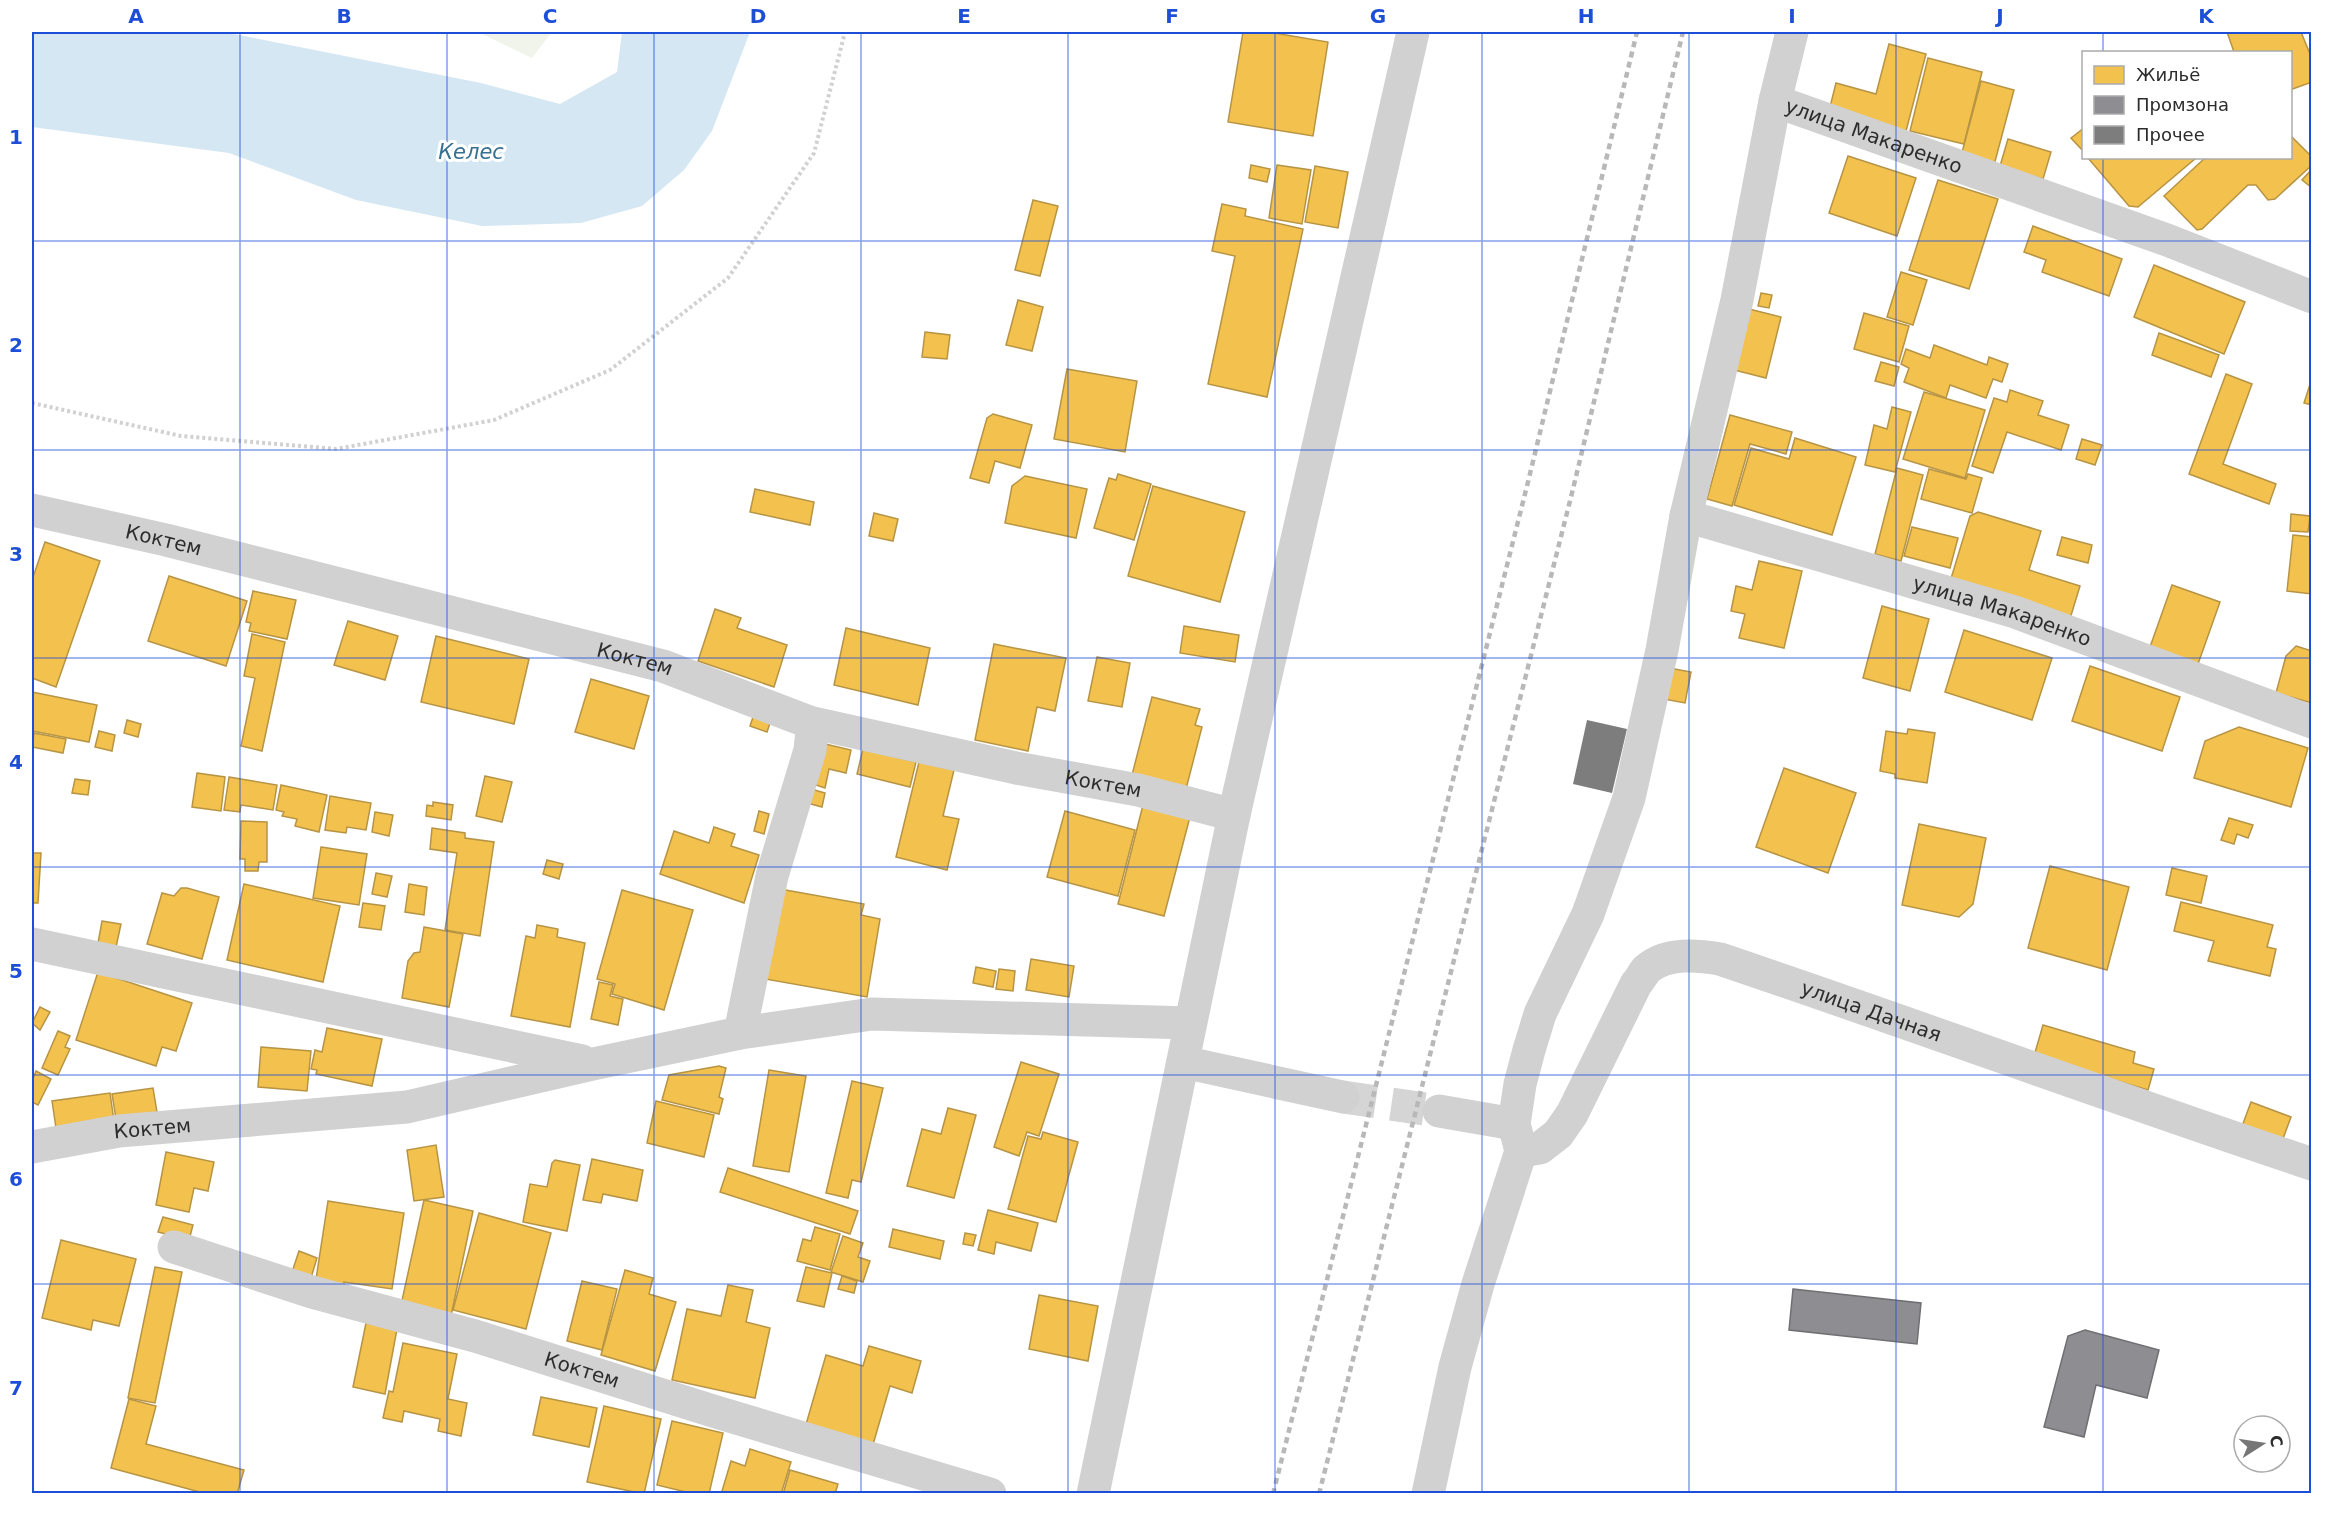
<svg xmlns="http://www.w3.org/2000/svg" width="2343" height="1525" font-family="'DejaVu Sans',sans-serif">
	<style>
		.green { fill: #f0f4ea }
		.water { fill: #d5e7f2 }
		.homes { fill: #f2c14e; stroke: #b79444; stroke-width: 1.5 }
		.industry { fill: #8d8d92; stroke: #707073; stroke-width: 1.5 }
		.building { fill: #7d7d7d }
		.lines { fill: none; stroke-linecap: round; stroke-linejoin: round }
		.street-tunnel { stroke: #d5d5d5; stroke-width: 33; stroke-dasharray: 33 16; stroke-linecap: butt }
		.path { stroke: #d1d1d1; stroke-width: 4; stroke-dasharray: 3 3; stroke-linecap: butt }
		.street { stroke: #d1d1d1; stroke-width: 33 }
		.rail { stroke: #b8b8b8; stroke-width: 4.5; stroke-dasharray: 6 4.5; stroke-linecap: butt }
		.grid { fill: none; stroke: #1d4ed8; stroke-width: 1.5; stroke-opacity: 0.55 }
		.labels { text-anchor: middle; stroke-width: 6; stroke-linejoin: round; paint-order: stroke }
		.street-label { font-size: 20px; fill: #2c2c2c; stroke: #fff }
		.water-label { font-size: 21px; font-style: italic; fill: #377192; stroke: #fff }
		.neatline { fill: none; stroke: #1d4ed8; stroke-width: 2 }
		.grid-label { font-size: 20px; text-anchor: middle; font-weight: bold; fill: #1d4ed8 }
	</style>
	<rect width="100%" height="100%" fill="#fff"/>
	<polygon class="green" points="478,32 552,32 532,58"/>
	<polygon class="water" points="32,32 224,32 481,83 560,104 617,72 622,32 750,32 712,131 684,170 642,206 581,223 482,226 356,200 229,153 32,127"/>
	<g class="homes">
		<polygon points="1243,32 1269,32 1328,42 1313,136 1228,122"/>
		<polygon points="2227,32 2301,32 2312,59 2312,82 2290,90 2290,52 2234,52"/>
		<polygon points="1889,44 1926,54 1905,135 1828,115 1836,83 1876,94"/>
		<polygon points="1928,58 1982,72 1964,144 1910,131"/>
		<polygon points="1981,81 2014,90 1993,169 1960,160"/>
		<polygon points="2084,128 2084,152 2071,138"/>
		<polygon points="2290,135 2312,157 2312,165 2275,199 2268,200 2256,185 2248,185 2202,229 2197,230 2164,196 2205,158 2290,158"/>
		<polygon points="2008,139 2051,152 2043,179 2000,166"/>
		<polygon points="1848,156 1916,178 1897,236 1829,213"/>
		<polygon points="2088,158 2196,158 2138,207 2129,206"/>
		<polygon points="1251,165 1270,169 1267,182 1249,178"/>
		<polygon points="1277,165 1311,170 1302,224 1269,218"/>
		<polygon points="1315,166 1348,172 1338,228 1305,222"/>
		<polygon points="2312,169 2312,188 2302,180"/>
		<polygon points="1938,180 1998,199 1969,289 1909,270"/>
		<polygon points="1033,200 1058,206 1040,276 1015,270"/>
		<polygon points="1222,204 1246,209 1245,216 1303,229 1267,397 1208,384 1235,256 1212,251"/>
		<polygon points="2033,226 2122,259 2109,296 2042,272 2046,260 2024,252"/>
		<polygon points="2154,265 2245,302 2224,354 2134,317"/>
		<polygon points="1901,272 1927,280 1913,325 1887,317"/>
		<polygon points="1761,293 1772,295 1769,308 1758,306"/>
		<polygon points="1018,300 1043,307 1032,351 1006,345"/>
		<polygon points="1749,309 1781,317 1766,378 1734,370"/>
		<polygon points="1864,313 1909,326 1899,362 1854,349"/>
		<polygon points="925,332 950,335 947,359 922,357"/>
		<polygon points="2159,333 2219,355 2211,377 2152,355"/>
		<polygon points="1934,345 1987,365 1989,357 2008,364 2002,382 1993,379 1986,398 1950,385 1946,398 1904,382 1909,368 1901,364 1906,349 1930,358"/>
		<polygon points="1881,362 1899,367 1894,386 1875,381"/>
		<polygon points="1067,369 1137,381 1125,452 1054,439"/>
		<polygon points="2226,374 2252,384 2223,464 2276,484 2269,504 2189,474"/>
		<polygon points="2312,378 2312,405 2304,403"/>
		<polygon points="2010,390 2043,401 2038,415 2069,425 2061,450 2007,432 1993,473 1972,466 1994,398 2007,402"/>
		<polygon points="1924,392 1985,410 1965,478 1903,459"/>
		<polygon points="1892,407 1911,412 1895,472 1865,465 1874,425 1887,429"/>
		<polygon points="993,414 1032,425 1020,468 995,461 989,483 970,478 987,418"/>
		<polygon points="1730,415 1792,432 1786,454 1750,444 1732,506 1707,499"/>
		<polygon points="1795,438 1856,457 1832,535 1734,505 1751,448 1789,459"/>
		<polygon points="2082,439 2102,445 2095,465 2076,459"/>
		<polygon points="1897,468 1923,475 1901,561 1875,554"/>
		<polygon points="1929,469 1966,479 1968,474 1982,478 1972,513 1921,499"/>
		<polygon points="1118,474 1151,484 1134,540 1094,528 1109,478 1116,480"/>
		<polygon points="1025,476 1087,489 1076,538 1005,523 1012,486"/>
		<polygon points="1153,486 1245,512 1220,602 1128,576"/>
		<polygon points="755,489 814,502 810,525 750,512"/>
		<polygon points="1978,512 2041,531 2029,570 2080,586 2069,622 1949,585 1970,516"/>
		<polygon points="874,513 898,519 893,541 869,536"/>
		<polygon points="2291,514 2310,516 2308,532 2290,531"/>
		<polygon points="1912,527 1958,538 1950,568 1904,556"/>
		<polygon points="2293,535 2312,537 2312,594 2287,591"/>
		<polygon points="2062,537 2092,545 2088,563 2057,555"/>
		<polygon points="45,542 100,561 56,687 32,678 32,580"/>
		<polygon points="1759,561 1802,571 1784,648 1739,638 1745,614 1731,611 1736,586 1752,590"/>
		<polygon points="169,576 247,601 226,666 148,641"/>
		<polygon points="2172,585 2220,602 2198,664 2150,647"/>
		<polygon points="253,591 296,600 287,639 249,631 251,623 246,622"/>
		<polygon points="1882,606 1929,619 1910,691 1863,678"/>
		<polygon points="715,609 741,618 737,628 787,645 774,687 698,661"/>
		<polygon points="348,621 398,636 385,680 334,665"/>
		<polygon points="1184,626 1239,635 1235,662 1180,653"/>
		<polygon points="846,628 930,648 918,705 834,685"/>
		<polygon points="1964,630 2052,658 2032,720 1945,692"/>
		<polygon points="252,634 285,642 262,751 241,746 255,678 244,676"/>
		<polygon points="436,636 529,659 514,724 421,702"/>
		<polygon points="994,644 1066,658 1055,711 1037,707 1028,751 975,740"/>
		<polygon points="2296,646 2312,651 2312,703 2276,693 2286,656"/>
		<polygon points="1097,657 1130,663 1122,707 1088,701"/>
		<polygon points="2090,666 2180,697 2162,751 2072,721"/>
		<polygon points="1664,667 1691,672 1685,703 1658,698"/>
		<polygon points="591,679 649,696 634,749 575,732"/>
		<polygon points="32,692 97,705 89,742 32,731"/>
		<polygon points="1152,697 1200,709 1195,725 1202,727 1186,789 1132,775"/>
		<polygon points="755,711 772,717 767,732 750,726"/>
		<polygon points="127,720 141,724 138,737 124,733"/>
		<polygon points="2239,727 2308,748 2291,807 2194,778 2205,741"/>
		<polygon points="1908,729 1935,733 1927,783 1895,778 1895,774 1880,771 1886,731 1907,734"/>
		<polygon points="99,731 115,735 112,751 95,747"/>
		<polygon points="34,733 66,739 63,753 32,747"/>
		<polygon points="821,743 851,750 846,773 829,769 825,788 816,785"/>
		<polygon points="863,749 916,762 910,787 857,774"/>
		<polygon points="919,762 954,770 943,816 959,819 947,870 896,857"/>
		<polygon points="1784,768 1856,793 1828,873 1756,847"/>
		<polygon points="197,773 225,777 221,811 192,807"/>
		<polygon points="485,776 512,782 502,822 476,816"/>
		<polygon points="229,777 277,785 273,810 241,805 240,812 224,810"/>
		<polygon points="75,779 90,781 88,795 72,793"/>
		<polygon points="281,785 327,795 319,832 295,826 297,819 282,816 284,812 276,810"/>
		<polygon points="811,789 825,793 822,807 807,803"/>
		<polygon points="330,796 371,803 366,830 347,827 346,833 325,830"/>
		<polygon points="1144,801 1191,813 1164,916 1118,904"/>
		<polygon points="433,802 453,805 451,820 426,816 427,805 433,806"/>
		<polygon points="759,811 769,814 764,834 754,831"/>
		<polygon points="1065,811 1135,830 1118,896 1047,877"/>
		<polygon points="375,812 393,815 389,836 372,832"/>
		<polygon points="2229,818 2253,825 2248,838 2237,834 2234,844 2221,840"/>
		<polygon points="241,821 267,822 267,862 259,862 258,871 245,871 245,859 240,859"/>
		<polygon points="1919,824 1986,838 1973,904 1959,917 1902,905"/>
		<polygon points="714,827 735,834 731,846 759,855 744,903 660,874 674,831 709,843"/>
		<polygon points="432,828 465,833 465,838 494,842 480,936 445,930 457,853 430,849"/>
		<polygon points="321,847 367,854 359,905 313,898"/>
		<polygon points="32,853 41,853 38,903 32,903"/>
		<polygon points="547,860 563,864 559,879 543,874"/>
		<polygon points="2050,866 2129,887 2107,970 2028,948"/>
		<polygon points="2172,868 2207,876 2201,903 2166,895"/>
		<polygon points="376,873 392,876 387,897 372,894"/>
		<polygon points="244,884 340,906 323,982 227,960"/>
		<polygon points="409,884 427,887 424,915 405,912"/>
		<polygon points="181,888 187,888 219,897 202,959 147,944 162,893 174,896"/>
		<polygon points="780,889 864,904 861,915 880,919 867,997 765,979"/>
		<polygon points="622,890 693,910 664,1010 612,994 615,984 597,979"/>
		<polygon points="2181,902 2273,925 2267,947 2276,949 2270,976 2208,961 2214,941 2174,931"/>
		<polygon points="363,903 385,906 381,930 359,927"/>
		<polygon points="102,921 121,924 116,947 98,943"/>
		<polygon points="537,925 558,929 557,937 585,943 570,1027 511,1016 526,936 535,938"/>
		<polygon points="424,927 463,934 449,1007 402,998 408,961 414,953 420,952"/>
		<polygon points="1031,959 1074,966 1069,997 1026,990"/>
		<polygon points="976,967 996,971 993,987 973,983"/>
		<polygon points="999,969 1015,971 1013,991 996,989"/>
		<polygon points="98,972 192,1003 176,1051 162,1047 156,1066 76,1040"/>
		<polygon points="599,982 613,985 610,996 623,999 618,1025 591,1019"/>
		<polygon points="40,1007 50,1012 40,1030 32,1023"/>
		<polygon points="2043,1025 2135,1052 2133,1063 2154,1069 2148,1090 2034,1056"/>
		<polygon points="327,1028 382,1039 372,1086 316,1074 317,1070 311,1069 315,1050 322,1052"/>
		<polygon points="58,1031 70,1036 65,1047 70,1049 58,1075 42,1068"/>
		<polygon points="261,1047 311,1051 307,1091 258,1087"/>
		<polygon points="1021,1062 1059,1074 1039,1136 1027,1132 1019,1156 994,1147"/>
		<polygon points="719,1066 726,1068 719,1097 723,1099 719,1114 662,1100 669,1075"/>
		<polygon points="769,1070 806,1076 789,1172 753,1166"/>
		<polygon points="36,1071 51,1079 38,1105 32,1102 32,1081"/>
		<polygon points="852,1081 883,1088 861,1182 852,1180 848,1198 826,1193"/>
		<polygon points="153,1088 157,1112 116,1119 112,1094"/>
		<polygon points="110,1093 114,1121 56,1128 52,1101"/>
		<polygon points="656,1101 714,1115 704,1157 647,1143"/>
		<polygon points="2251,1102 2291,1117 2281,1144 2241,1129"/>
		<polygon points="948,1108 976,1115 954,1198 907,1186 922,1129 941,1134"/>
		<polygon points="1043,1132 1078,1142 1056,1222 1008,1209 1028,1136 1041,1139"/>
		<polygon points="436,1145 444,1197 414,1201 407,1150"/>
		<polygon points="166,1152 214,1162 208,1191 194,1188 189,1212 156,1205"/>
		<polygon points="592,1159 643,1170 637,1201 603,1194 601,1203 583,1200"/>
		<polygon points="555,1160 580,1165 567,1231 523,1222 530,1184 547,1187 552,1163"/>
		<polygon points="728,1168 858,1211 850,1234 720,1192"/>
		<polygon points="424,1200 473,1211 451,1316 401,1305"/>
		<polygon points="328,1201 404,1213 392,1289 344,1282 344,1288 316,1279"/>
		<polygon points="988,1210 1038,1223 1031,1251 996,1242 994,1254 978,1250"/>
		<polygon points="479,1213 551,1233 526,1329 453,1310"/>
		<polygon points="163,1217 193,1225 189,1240 158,1232"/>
		<polygon points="815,1227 840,1234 830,1270 797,1261 803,1239 811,1241"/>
		<polygon points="893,1229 944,1241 940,1259 889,1247"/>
		<polygon points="965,1233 976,1235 973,1246 963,1244"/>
		<polygon points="843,1236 863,1243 858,1257 870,1261 863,1282 831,1272"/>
		<polygon points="61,1240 136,1259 119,1326 93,1320 91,1330 42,1318"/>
		<polygon points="299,1251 317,1258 311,1278 292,1272"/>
		<polygon points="155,1267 182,1272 155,1403 128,1398"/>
		<polygon points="806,1267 832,1273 824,1307 797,1301"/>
		<polygon points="625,1270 653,1278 649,1294 676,1302 655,1371 601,1355"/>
		<polygon points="842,1276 857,1281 854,1293 838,1289"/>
		<polygon points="582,1281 617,1289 602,1350 567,1341"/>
		<polygon points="728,1285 753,1290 746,1322 770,1328 755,1398 672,1380 687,1309 721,1316"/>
		<polygon points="1039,1295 1098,1306 1088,1361 1029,1349"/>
		<polygon points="366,1323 397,1329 385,1394 353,1387"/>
		<polygon points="403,1343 457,1354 448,1399 467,1403 461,1436 438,1431 440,1419 404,1411 402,1422 383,1418 389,1391 393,1392"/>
		<polygon points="869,1346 921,1361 912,1393 890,1386 872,1448 805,1428 826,1355 863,1366"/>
		<polygon points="541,1397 597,1408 589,1447 533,1435"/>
		<polygon points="129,1399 156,1406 146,1444 244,1470 237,1494 207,1494 111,1468"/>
		<polygon points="604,1406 661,1419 644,1494 587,1482"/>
		<polygon points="672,1421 723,1433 709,1494 694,1494 657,1485"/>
		<polygon points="750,1449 791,1462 781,1494 729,1494 722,1491 731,1461 745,1466"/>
		<polygon points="790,1470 838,1484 835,1494 783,1494"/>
	</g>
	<g class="industry">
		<polygon points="1793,1289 1921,1303 1917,1344 1789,1330"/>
		<polygon points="2085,1330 2159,1350 2147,1398 2096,1385 2084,1437 2044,1427 2068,1336"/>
	</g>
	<polygon class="building" points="1587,720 1627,729 1612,793 1573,784"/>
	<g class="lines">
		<polyline class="street-tunnel" points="1343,1097 1439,1111"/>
		<polyline class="path" points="32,403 181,436 336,449 494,420 610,370 728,278 814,153 845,32"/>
		<g class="street">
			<path id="s1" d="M1775,101L2167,240L2312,297"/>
			<path id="s2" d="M32,510L166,540L663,666L809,722L1016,768L1138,790L1234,815"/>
			<path id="s3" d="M1686,516L2015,612L2312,722"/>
			<polyline points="32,944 582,1061"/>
			<polyline points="740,1033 772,876 810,750 812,731 809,722"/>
			<polyline points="1183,1062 1343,1097"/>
			<polyline points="1439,1111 1514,1124"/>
			<path id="s4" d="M32,1147L119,1131L407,1107L593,1064L740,1033L872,1014L1190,1023"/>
			<path id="s5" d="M1521,1151L1540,1148L1558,1134L1572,1114L1636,984C1640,980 1643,973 1647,969C1667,952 1697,955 1720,959C1918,1026 2114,1098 2312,1164"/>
			<path id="s6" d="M174,1247L312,1292L475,1336L713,1411L990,1494"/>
			<polyline points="1093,1494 1234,815 1413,32"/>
			<polyline points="1428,1494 1455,1367 1478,1284 1521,1151 1514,1124 1520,1084 1529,1050 1540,1014 1588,914 1629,798 1662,650 1686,516 1737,300 1775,101 1792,32"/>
		</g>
		<g class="rail">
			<polyline points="1273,1494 1528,482 1637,32"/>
			<polyline points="1319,1494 1572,493 1683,32"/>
		</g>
	</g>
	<path class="grid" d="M240,32V1494M447,32V1494M654,32V1494M861,32V1494M1068,32V1494M1275,32V1494M1482,32V1494M1689,32V1494M1896,32V1494M2103,32V52M2103,158V1494M32,241H2312M32,450H2312M32,658H2312M32,867H2312M32,1075H2312M32,1284H2312"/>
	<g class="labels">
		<g class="street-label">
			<text dy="7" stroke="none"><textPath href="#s1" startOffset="105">улица Макаренко</textPath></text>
			<text dy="7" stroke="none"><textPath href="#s2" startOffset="135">Коктем</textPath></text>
			<text dy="7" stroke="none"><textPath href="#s3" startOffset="330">улица Макаренко</textPath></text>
			<text dy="7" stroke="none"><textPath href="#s2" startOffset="621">Коктем</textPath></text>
			<text dy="7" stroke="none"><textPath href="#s2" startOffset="1107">Коктем</textPath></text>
			<text dy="7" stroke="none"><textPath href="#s5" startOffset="466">улица Дачная</textPath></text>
			<text dy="7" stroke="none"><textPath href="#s4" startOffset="122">Коктем</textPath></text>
			<text dy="7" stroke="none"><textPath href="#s6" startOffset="426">Коктем</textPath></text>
		</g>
		<g class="water-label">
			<text x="471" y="159">Келес</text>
		</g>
	</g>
	<rect width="2343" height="1525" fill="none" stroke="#ffffff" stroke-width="66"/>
	<rect x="2082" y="51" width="210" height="108" fill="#ffffff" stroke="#ababab" stroke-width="1.5"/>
	<rect x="2094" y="66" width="30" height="18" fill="#f2c14e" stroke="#ababab" stroke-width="1.5"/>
	<text x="2136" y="81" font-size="18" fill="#2c2c2c">Жильё</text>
	<rect x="2094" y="96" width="30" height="18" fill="#8d8d92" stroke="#ababab" stroke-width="1.5"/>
	<text x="2136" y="111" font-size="18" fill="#2c2c2c">Промзона</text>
	<rect x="2094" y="126" width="30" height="18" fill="#7d7d7d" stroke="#ababab" stroke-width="1.5"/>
	<text x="2136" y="141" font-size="18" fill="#2c2c2c">Прочее</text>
	<g transform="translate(2262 1444) rotate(78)"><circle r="28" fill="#ffffff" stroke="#ababab" stroke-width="1.5"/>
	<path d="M0-4.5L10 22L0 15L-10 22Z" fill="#767676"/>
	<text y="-9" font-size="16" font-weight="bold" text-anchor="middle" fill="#2c2c2c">С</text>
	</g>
	<rect x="33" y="33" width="2277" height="1459" class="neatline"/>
	<g class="grid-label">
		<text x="136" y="23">A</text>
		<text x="344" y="23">B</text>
		<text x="550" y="23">C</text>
		<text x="758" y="23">D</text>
		<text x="964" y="23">E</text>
		<text x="1172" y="23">F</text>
		<text x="1378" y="23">G</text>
		<text x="1586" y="23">H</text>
		<text x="1792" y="23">I</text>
		<text x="2000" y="23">J</text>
		<text x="2206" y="23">K</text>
		<text x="16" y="144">1</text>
		<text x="16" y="352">2</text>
		<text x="16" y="561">3</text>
		<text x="16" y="769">4</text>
		<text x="16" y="978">5</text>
		<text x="16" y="1186">6</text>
		<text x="16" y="1395">7</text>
	</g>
</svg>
